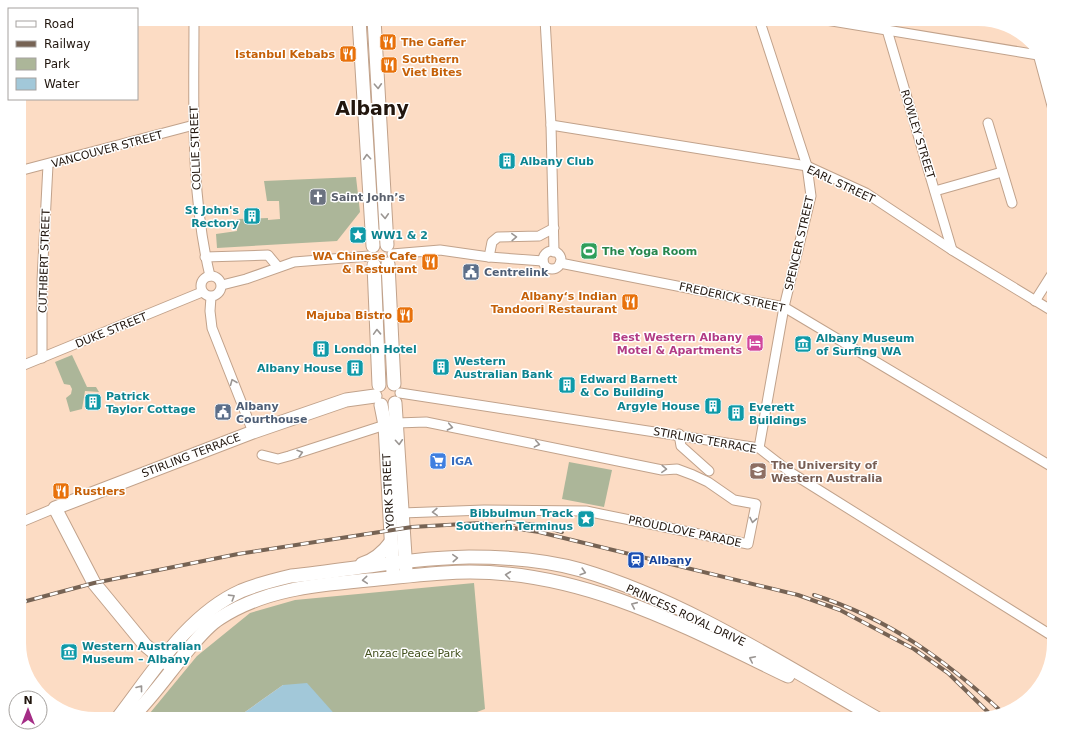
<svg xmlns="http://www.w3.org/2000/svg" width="1073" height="738" font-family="'DejaVu Sans',sans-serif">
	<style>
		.green { fill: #acb699 }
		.water { fill: #a2c8d9 }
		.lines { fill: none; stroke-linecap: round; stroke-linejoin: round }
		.street-casing { stroke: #c1a28b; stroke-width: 11 }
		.secondary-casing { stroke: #c1a28b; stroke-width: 15 }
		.street { stroke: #fff; stroke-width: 9 }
		.secondary { stroke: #fff; stroke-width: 13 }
		.rail-casing { stroke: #766354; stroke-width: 4 }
		.rail { stroke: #fff; stroke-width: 2.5; stroke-dasharray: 8; stroke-linecap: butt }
		.oneway { stroke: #9b9693 }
		.labels { text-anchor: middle; stroke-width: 3; stroke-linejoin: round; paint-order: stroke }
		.food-label { font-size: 11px; font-weight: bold; fill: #c56008; stroke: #fff; text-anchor: end }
		.street-label { font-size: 11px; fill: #21160e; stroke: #fff }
		.culture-label { font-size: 11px; font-weight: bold; fill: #0d838f; stroke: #fff; text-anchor: start }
		.worship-label { font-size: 11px; font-weight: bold; fill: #5b616d; stroke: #fff; text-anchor: start }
		.leisure-label { font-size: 11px; font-weight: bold; fill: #27864d; stroke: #fff; text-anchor: start }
		.service-label { font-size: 11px; font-weight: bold; fill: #4e5e75; stroke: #fff; text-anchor: start }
		.hotel-label { font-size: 11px; font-weight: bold; fill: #b23c85; stroke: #fff; text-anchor: end }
		.shop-label { font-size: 11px; font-weight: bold; fill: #366cbe; stroke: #fff; text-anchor: start }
		.education-label { font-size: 11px; font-weight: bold; fill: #785e54; stroke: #fff; text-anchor: start }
		.transit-label { font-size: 11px; font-weight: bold; fill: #164399; stroke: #fff; text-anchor: start }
		.park-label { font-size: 11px; fill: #42501d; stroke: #fff }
		.town-label { font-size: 19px; font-weight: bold; fill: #21160e; stroke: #fff }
	</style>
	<rect width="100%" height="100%" fill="#fcdcc4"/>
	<g class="green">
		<polygon points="356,177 360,212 337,241 217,248 216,234 237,231 237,219 268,218 268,220 280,219 279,201 267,201 264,181"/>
		<polygon points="72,355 87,387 96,387 99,392 85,391 82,409 70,412 66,398 71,394 72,389 70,385 64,384 55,362"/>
		<polygon points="569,462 612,470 604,507 562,499"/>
		<polygon points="474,583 485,709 458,719 339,719 323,703 283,685 235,719 145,719 197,656 250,613 295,600"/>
	</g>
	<polygon class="water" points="307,683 339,719 235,719 283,685"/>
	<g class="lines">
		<defs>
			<g id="street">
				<path d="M194,19C194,105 190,192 210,276"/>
				<polyline points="545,19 551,125 554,252"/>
				<polyline points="820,19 1038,55"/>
				<polyline points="881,19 887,30 952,250"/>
				<polyline points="1037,50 1054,113"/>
				<polyline points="988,123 1012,203"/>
				<polyline points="551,125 807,166 866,193 952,250 1054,312"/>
				<polyline points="19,171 194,125"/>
				<polyline points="935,191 1002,172"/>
				<circle cx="552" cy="260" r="9"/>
				<polyline points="392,254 440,250 489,257 543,261"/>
				<polyline points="205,257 268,255 278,267"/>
				<polyline points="489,257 492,242 498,237 539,236 554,228"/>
				<polyline points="560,263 784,307 1054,468"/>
				<circle cx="211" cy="286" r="10"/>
				<polyline points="222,285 246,279 294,262 369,256"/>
				<polyline points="211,297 210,311 212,328 253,432"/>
				<polyline points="1035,301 1054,271"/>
				<polyline points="42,358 42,280 48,165"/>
				<polyline points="19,367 202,292"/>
				<polyline points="400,393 759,448 790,472 1054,637"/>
				<polyline points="397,423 426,422 662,470 677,469 693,475 708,482 734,500 756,504 748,544 586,511 484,510 402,513"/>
				<polyline points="679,434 681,446 709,471"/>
				<polyline points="759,448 784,307 811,196 807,166 759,19"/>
				<polyline points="262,455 278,459 289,456 385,425"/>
				<polyline points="19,523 55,508"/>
			</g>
			<g id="secondary">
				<polyline points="359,19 373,246"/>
				<polyline points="374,19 387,245"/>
				<polyline points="388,264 394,384"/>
				<polyline points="374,265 379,385"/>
				<polyline points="395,403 406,571"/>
				<polyline points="381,405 385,425 393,573"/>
				<path d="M362,564C375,560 383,553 391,542"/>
				<polyline points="168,664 145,645 94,583 55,508 253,432 346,400 375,396"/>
				<path d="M117,719C152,674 187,615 241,591C258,584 274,580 291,576C350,570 410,558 469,557C505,557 546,560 581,570C686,601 783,665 878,719"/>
				<path d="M130,719C151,699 168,674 187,651C197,639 207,626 220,618C265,589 316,585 368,580C402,577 436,572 470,572C586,572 686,627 788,676"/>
			</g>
		</defs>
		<use href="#street" class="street-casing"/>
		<use href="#secondary" class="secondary-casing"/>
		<use href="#street" class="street"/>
		<use href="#secondary" class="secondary"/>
		<defs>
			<g id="rail">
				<polyline points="507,522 538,525 562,532"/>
				<path d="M814,595C890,619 945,660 1003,713"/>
				<polyline points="19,603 94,583 238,554 412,527 481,523 539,532 798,595 840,610 914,649 948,673 992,716"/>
			</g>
		</defs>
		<use href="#rail" class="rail-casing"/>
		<use href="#rail" class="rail"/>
	</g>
	<defs><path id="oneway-chevron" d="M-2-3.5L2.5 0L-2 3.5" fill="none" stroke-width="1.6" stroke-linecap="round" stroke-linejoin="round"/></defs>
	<g class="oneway">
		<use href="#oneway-chevron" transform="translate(378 86) rotate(87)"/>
		<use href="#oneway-chevron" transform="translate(367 157) rotate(-94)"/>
		<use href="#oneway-chevron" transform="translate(385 216) rotate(87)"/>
		<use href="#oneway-chevron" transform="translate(514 237) rotate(-2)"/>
		<use href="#oneway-chevron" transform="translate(377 332) rotate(-92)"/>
		<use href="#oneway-chevron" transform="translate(233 382) rotate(-112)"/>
		<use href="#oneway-chevron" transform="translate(450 427) rotate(11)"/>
		<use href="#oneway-chevron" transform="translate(399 442) rotate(86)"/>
		<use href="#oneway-chevron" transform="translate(537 444) rotate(11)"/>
		<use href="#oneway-chevron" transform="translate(300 453) rotate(-17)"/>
		<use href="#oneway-chevron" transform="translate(664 469) rotate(3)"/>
		<use href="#oneway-chevron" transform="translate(435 512) rotate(178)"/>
		<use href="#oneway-chevron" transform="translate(753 520) rotate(101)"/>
		<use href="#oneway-chevron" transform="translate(455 558) rotate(-4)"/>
		<use href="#oneway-chevron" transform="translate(583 572) rotate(17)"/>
		<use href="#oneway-chevron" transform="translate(508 575) rotate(-173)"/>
		<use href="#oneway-chevron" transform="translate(365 580) rotate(175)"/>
		<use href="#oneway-chevron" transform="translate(232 597) rotate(-32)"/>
		<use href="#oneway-chevron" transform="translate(634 605) rotate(-156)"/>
		<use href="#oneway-chevron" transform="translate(752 659) rotate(-154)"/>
		<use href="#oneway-chevron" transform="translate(140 688) rotate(-52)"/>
	</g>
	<defs>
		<symbol id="restaurant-square" viewBox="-11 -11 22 22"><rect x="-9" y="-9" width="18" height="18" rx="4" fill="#e8710a" stroke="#fff"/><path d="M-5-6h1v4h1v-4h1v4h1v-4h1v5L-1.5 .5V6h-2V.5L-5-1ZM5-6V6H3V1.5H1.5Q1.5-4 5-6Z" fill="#fff"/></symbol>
		<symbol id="building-square" viewBox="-11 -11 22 22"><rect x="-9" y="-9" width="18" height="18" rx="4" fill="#0f9aa8" stroke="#fff"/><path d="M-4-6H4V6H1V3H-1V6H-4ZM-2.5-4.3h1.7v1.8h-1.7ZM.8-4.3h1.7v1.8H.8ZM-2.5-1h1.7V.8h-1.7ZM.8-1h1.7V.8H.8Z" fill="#fff"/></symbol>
		<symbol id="church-square" viewBox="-11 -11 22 22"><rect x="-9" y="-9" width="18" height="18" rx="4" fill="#6b7280" stroke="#fff"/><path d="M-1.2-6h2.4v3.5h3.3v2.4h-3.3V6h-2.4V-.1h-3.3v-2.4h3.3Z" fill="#fff"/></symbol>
		<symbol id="sight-square" viewBox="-11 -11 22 22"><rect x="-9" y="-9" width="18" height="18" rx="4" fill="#0f9aa8" stroke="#fff"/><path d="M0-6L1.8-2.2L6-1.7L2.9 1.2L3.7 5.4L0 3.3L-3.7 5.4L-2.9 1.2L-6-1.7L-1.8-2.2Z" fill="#fff"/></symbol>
		<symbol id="stadium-square" viewBox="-11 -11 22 22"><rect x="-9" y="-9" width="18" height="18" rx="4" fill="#2e9e5b" stroke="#fff"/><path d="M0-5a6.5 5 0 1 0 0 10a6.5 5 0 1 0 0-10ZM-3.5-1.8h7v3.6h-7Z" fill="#fff"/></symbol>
		<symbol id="civic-square" viewBox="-11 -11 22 22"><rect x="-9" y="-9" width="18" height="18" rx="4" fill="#5c6f8a" stroke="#fff"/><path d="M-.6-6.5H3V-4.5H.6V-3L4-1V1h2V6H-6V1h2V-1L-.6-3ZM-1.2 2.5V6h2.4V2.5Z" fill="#fff"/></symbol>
		<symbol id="hotel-square" viewBox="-11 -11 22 22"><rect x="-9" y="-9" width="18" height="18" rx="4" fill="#d1479c" stroke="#fff"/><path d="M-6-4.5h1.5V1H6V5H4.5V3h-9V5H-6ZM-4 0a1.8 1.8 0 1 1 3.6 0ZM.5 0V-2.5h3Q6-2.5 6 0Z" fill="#fff"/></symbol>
		<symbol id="museum-square" viewBox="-11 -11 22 22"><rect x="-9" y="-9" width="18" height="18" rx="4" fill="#0f9aa8" stroke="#fff"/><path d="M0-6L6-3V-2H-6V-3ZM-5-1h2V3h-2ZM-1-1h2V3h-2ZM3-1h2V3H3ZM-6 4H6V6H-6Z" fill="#fff"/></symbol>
		<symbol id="supermarket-square" viewBox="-11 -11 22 22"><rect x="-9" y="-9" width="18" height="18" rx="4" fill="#3f7fe0" stroke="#fff"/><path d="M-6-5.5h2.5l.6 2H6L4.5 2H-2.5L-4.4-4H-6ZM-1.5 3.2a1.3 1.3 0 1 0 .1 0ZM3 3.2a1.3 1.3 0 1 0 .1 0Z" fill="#fff"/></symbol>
		<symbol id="university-square" viewBox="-11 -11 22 22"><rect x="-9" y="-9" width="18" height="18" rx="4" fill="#8d6e63" stroke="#fff"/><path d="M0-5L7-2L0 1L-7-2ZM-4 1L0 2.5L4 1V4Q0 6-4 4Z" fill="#fff"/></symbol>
		<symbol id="station-square" viewBox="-11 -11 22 22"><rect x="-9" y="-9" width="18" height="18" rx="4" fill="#1a4fb4" stroke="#fff"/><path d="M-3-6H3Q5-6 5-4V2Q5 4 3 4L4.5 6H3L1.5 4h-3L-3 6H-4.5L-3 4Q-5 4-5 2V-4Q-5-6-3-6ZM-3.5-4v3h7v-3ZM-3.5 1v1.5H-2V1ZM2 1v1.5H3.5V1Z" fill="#fff"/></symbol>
	</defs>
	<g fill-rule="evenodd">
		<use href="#restaurant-square" x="378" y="32" width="20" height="20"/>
		<use href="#restaurant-square" x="338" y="44" width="20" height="20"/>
		<use href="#restaurant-square" x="379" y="55" width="20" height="20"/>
		<use href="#building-square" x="497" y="151" width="20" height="20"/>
		<use href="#church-square" x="308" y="187" width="20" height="20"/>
		<use href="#building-square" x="242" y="206" width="20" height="20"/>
		<use href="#sight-square" x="348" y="225" width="20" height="20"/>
		<use href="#stadium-square" x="579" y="241" width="20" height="20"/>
		<use href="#restaurant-square" x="420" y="252" width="20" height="20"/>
		<use href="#civic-square" x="461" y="262" width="20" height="20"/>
		<use href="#restaurant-square" x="620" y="292" width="20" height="20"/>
		<use href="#restaurant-square" x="395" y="305" width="20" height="20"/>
		<use href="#hotel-square" x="745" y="333" width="20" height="20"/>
		<use href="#museum-square" x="793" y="334" width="20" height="20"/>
		<use href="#building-square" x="311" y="339" width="20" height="20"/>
		<use href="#building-square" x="431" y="357" width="20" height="20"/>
		<use href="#building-square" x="345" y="358" width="20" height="20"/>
		<use href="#building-square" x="557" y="375" width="20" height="20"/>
		<use href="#building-square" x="83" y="392" width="20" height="20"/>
		<use href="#building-square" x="703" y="396" width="20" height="20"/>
		<use href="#civic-square" x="213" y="402" width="20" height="20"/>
		<use href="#building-square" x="726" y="403" width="20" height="20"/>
		<use href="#supermarket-square" x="428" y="451" width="20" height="20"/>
		<use href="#university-square" x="748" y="461" width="20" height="20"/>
		<use href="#restaurant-square" x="51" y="481" width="20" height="20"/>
		<use href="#sight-square" x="576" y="509" width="20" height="20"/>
		<use href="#station-square" x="626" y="550" width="20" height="20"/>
		<use href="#museum-square" x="59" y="642" width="20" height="20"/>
	</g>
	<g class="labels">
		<g class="food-label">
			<text x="401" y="46" text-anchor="start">The Gaffer</text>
			<text x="335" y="58">Istanbul Kebabs</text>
			<text x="402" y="63" text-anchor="start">Southern<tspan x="402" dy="13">Viet Bites</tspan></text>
			<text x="417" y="260">WA Chinese Cafe<tspan x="417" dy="13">&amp; Resturant</tspan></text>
			<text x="617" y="300">Albany‘s Indian<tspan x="617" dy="13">Tandoori Restaurant</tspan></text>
			<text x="392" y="319">Majuba Bistro</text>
			<text x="74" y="495" text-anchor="start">Rustlers</text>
		</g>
		<g class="street-label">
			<text transform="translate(918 134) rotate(73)" y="4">ROWLEY STREET</text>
			<text transform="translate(195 148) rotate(-92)" y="4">COLLIE STREET</text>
			<text transform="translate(107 149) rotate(-15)" y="4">VANCOUVER STREET</text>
			<text transform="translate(841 184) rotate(25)" y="4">EARL STREET</text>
			<text transform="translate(799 243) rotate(-77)" y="4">SPENCER STREET</text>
			<text transform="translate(44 261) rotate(-88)" y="4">CUTHBERT STREET</text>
			<text transform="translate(732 297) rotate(12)" y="4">FREDERICK STREET</text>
			<text transform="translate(111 330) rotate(-22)" y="4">DUKE STREET</text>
			<text transform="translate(705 440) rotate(10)" y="4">STIRLING TERRACE</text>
			<text transform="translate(191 455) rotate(-21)" y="4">STIRLING TERRACE</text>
			<text transform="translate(388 491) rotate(-93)" y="4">YORK STREET</text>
			<text transform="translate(685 531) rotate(12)" y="4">PROUDLOVE PARADE</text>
			<text transform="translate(686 615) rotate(25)" y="4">PRINCESS ROYAL DRIVE</text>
		</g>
		<g class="culture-label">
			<text x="520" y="165">Albany Club</text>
			<text x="239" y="214" text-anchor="end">St John's<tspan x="239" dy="13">Rectory</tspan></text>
			<text x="371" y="239">WW1 &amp; 2</text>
			<text x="816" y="342">Albany Museum<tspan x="816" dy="13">of Surfing WA</tspan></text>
			<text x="334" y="353">London Hotel</text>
			<text x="454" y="365">Western<tspan x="454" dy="13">Australian Bank</tspan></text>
			<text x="342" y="372" text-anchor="end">Albany House</text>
			<text x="580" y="383">Edward Barnett<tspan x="580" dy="13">&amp; Co Building</tspan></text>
			<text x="106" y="400">Patrick<tspan x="106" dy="13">Taylor Cottage</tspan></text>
			<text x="700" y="410" text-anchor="end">Argyle House</text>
			<text x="749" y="411">Everett<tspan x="749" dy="13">Buildings</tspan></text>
			<text x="573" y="517" text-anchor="end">Bibbulmun Track<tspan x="573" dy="13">Southern Terminus</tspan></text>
			<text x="82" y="650">Western Australian<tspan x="82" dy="13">Museum – Albany</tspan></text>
		</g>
		<g class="worship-label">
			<text x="331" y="201">Saint John’s</text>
		</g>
		<g class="leisure-label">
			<text x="602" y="255">The Yoga Room</text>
		</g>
		<g class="service-label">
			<text x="484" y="276">Centrelink</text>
			<text x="236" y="410">Albany<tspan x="236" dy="13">Courthouse</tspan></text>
		</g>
		<g class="hotel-label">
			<text x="742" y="341">Best Western Albany<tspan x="742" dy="13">Motel &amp; Apartments</tspan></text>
		</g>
		<g class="shop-label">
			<text x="451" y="465">IGA</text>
		</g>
		<g class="education-label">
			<text x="771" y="469">The University of<tspan x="771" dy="13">Western Australia</tspan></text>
		</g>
		<g class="transit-label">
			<text x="649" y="564">Albany</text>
		</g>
		<g class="park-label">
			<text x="413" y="657">Anzac Peace Park</text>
		</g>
		<g class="town-label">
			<text x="372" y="115">Albany</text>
		</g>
	</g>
	<path d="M0 0H1073V738H0ZM95 26H978A69 69 0 0 1 1047 95V643A69 69 0 0 1 978 712H95A69 69 0 0 1 26 643V95A69 69 0 0 1 95 26Z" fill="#fff" fill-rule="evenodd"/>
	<rect x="8" y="8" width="130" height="92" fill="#ffffff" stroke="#a6a29f"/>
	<rect x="16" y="21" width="20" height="6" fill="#ffffff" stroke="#a6a29f"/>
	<text x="44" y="28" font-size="12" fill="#21160e">Road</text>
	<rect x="16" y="41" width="20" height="6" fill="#766354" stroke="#a6a29f"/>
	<text x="44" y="48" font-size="12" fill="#21160e">Railway</text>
	<rect x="16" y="58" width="20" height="12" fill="#acb699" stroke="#a6a29f"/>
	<text x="44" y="68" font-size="12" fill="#21160e">Park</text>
	<rect x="16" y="78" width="20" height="12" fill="#a2c8d9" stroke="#a6a29f"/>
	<text x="44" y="88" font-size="12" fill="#21160e">Water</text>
	<g transform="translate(28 710)"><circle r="19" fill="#ffffff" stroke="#a6a29f"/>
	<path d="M0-3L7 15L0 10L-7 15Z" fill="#a42d86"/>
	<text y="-6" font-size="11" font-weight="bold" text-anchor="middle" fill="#21160e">N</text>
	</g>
</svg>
